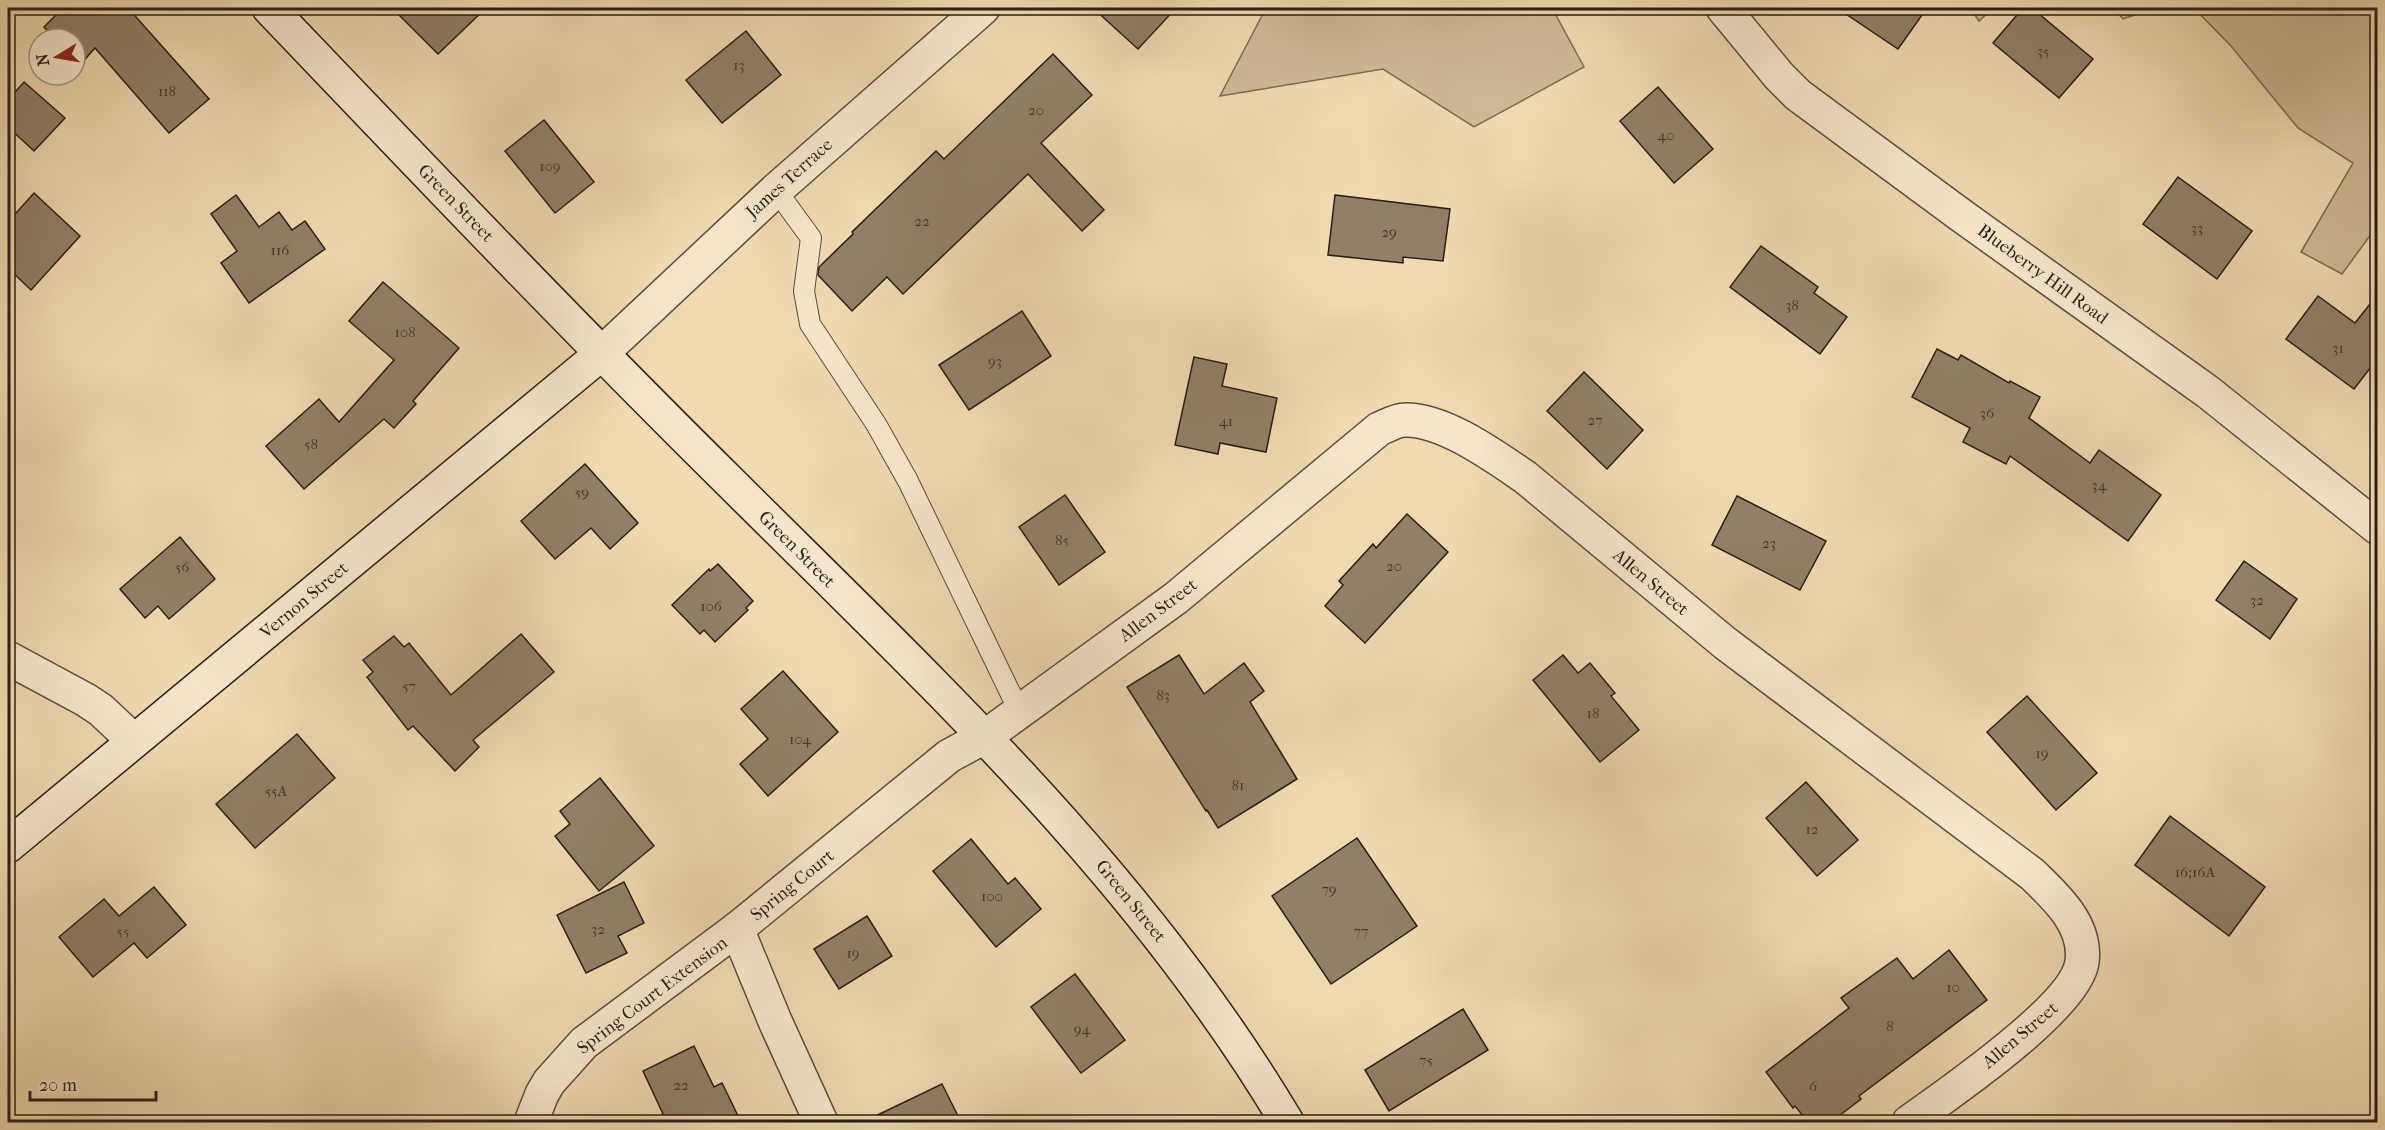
<svg xmlns="http://www.w3.org/2000/svg" width="2385" height="1130" font-family="'IM FELL French Canon',serif">
	<style>
		.green { fill: #ceb995; stroke: #7c6c56; stroke-width: 1.5 }
		.building { fill: #908067; stroke: #2a1f18; stroke-width: 1.5 }
		.lines { fill: none; stroke-linecap: round; stroke-linejoin: round }
		.lane-casing { stroke: #5b4e3e; stroke-width: 22 }
		.street-casing { stroke: #5b4e3e; stroke-width: 36 }
		.secondary-casing { stroke: #2a1f18; stroke-width: 36 }
		.lane { stroke: #f5e6cb; stroke-width: 20 }
		.street { stroke: #f5e6cb; stroke-width: 33 }
		.secondary { stroke: #f5e6cb; stroke-width: 33 }
		.labels { text-anchor: middle; stroke-width: 4.5; stroke-linejoin: round; paint-order: stroke }
		.number-label { font-size: 15px; fill: #44372c }
		.street-label { font-size: 18px; fill: #2a1f18; stroke: #f5e6cb }
	</style>
	<rect width="100%" height="100%" fill="#efd9af"/>
	<filter id="stains"><feTurbulence type="fractalNoise" baseFrequency=".00333" numOctaves="4"/><feColorMatrix values="0 0 0 0 .2 0 0 0 0 .09 0 0 0 0 .02 0 0 0 .5 -.17"/></filter>
	<radialGradient id="worn" r=".72"><stop offset=".6" stop-color="#630" stop-opacity="0"/><stop offset="1" stop-color="#630" stop-opacity=".3"/></radialGradient>
	<g class="green">
		<polygon points="1266,8 1552,8 1584,67 1474,127 1383,69 1220,96"/>
		<polygon points="1970,8 1993,8 1979,21"/>
		<polygon points="2113,8 2156,8 2123,19"/>
		<polygon points="2194,8 2377,8 2377,226 2342,274 2301,252 2353,163 2298,128 2231,46"/>
	</g>
	<g class="building">
		<polygon points="63,8 128,8 209,99 169,133 95,48 81,64 75,58 75,39 56,39 44,27"/>
		<polygon points="392,8 486,8 438,54"/>
		<polygon points="1093,8 1176,8 1138,49"/>
		<polygon points="1837,8 1927,8 1898,49"/>
		<polygon points="2023,8 2032,8 2093,59 2059,98 1993,43"/>
		<polygon points="746,31 781,75 722,123 686,80"/>
		<polygon points="1053,54 1092,95 1041,143 1104,210 1082,231 1028,174 903,294 887,277 852,311 818,275 819,267 853,234 852,232 936,151 944,159"/>
		<polygon points="24,82 65,118 34,151 8,127 8,100"/>
		<polygon points="1658,87 1713,149 1674,183 1620,121"/>
		<polygon points="544,120 594,182 555,213 505,151"/>
		<polygon points="2178,177 2252,231 2217,279 2143,224"/>
		<polygon points="34,193 80,236 31,290 8,268 8,222"/>
		<polygon points="236,195 259,227 279,212 292,230 305,221 325,249 249,303 221,263 237,251 211,214"/>
		<polygon points="1335,195 1450,209 1443,261 1403,257 1403,263 1328,255"/>
		<polygon points="1761,246 1818,287 1814,293 1847,317 1820,354 1730,287"/>
		<polygon points="383,282 459,348 413,401 416,404 394,428 384,419 304,489 266,446 319,399 339,422 394,360 349,321"/>
		<polygon points="2378,294 2378,358 2354,389 2286,339 2318,296 2355,323"/>
		<polygon points="1022,311 1051,356 969,410 939,365"/>
		<polygon points="1937,349 1958,360 1961,355 2009,383 2010,381 2040,397 2029,418 2090,463 2099,450 2161,495 2128,541 2010,456 2006,464 1963,442 1970,428 1912,397"/>
		<polygon points="1194,357 1227,364 1222,386 1277,398 1266,452 1220,443 1218,454 1175,445"/>
		<polygon points="1584,372 1643,430 1607,469 1547,411"/>
		<polygon points="585,464 638,523 610,549 591,528 555,559 521,521"/>
		<polygon points="1065,495 1105,552 1059,585 1019,527"/>
		<polygon points="1737,496 1826,541 1800,590 1712,545"/>
		<polygon points="1407,514 1448,552 1365,643 1325,606 1343,585 1339,581 1373,544 1376,548"/>
		<polygon points="180,537 215,579 169,619 158,606 145,618 120,589"/>
		<polygon points="2244,561 2297,599 2270,639 2216,600"/>
		<polygon points="718,564 753,601 746,608 748,610 715,642 704,630 700,634 672,605 709,569 710,571"/>
		<polygon points="521,634 554,672 473,740 479,747 455,771 413,726 408,730 367,677 373,672 363,660 394,636 404,647 409,643 451,695"/>
		<polygon points="1179,655 1204,694 1244,663 1264,691 1250,702 1297,779 1218,828 1207,810 1206,811 1127,687"/>
		<polygon points="1563,655 1578,673 1590,663 1615,693 1611,696 1639,730 1600,762 1533,680"/>
		<polygon points="783,671 838,732 768,796 740,764 768,739 741,709"/>
		<polygon points="2027,696 2097,773 2056,810 1987,732"/>
		<polygon points="297,734 335,778 255,848 216,804"/>
		<polygon points="600,778 654,846 599,891 555,836 570,824 560,811"/>
		<polygon points="1806,782 1858,840 1817,876 1766,818"/>
		<polygon points="2170,816 2265,887 2229,936 2135,865"/>
		<polygon points="1357,838 1417,926 1331,984 1272,896"/>
		<polygon points="971,839 1008,884 1015,878 1041,909 996,947 933,871"/>
		<polygon points="624,882 644,923 618,936 627,953 586,973 557,915"/>
		<polygon points="154,887 186,925 147,958 134,943 93,977 59,937 104,899 119,916"/>
		<polygon points="867,916 892,956 839,989 814,949"/>
		<polygon points="1949,950 1987,1000 1859,1096 1861,1099 1831,1122 1808,1122 1795,1106 1793,1108 1766,1072 1849,1008 1841,998 1897,958 1913,979"/>
		<polygon points="1075,974 1125,1040 1081,1073 1031,1007"/>
		<polygon points="1463,1009 1488,1050 1389,1111 1365,1070"/>
		<polygon points="694,1046 714,1087 722,1083 741,1122 647,1122 663,1114 643,1071"/>
		<polygon points="942,1084 961,1122 863,1122"/>
	</g>
	<g class="lines">
		<defs>
			<polyline id="lane" points="776,190 811,238 804,291 810,324 876,424 908,481 1019,711"/>
			<g id="street">
				<polyline points="1723,8 1779,76 1798,95 1962,216 2208,392 2378,528"/>
				<polyline points="601,354 776,190 983,8"/>
				<polyline points="8,658 86,700 101,710 134,741"/>
				<polyline points="737,929 775,1021 821,1122"/>
				<path d="M531,1122L542,1094L549,1082L584,1043L737,929L949,756L986,736L1176,598L1379,429C1386,426 1397,420 1405,420C1443,419 1494,456 1525,477L1725,643L2032,874C2056,897 2087,925 2082,962C2076,1007 1948,1094 1909,1122"/>
			</g>
			<g id="secondary">
				<path d="M269,8C421,167 573,327 730,482C932,683 1140,875 1287,1122"/>
				<polyline points="8,846 601,354"/>
			</g>
		</defs>
		<use href="#lane" class="lane-casing"/>
		<use href="#street" class="street-casing"/>
		<use href="#secondary" class="secondary-casing"/>
		<use href="#lane" class="lane"/>
		<use href="#street" class="street"/>
		<use href="#secondary" class="secondary"/>
	</g>
	<g class="labels">
		<g class="number-label">
			<text x="2043" y="56">35</text>
			<text x="739" y="70">13</text>
			<text x="167" y="96">118</text>
			<text x="1036" y="115">20</text>
			<text x="1666" y="140">40</text>
			<text x="550" y="171">109</text>
			<text x="922" y="226">22</text>
			<text x="2197" y="233">33</text>
			<text x="1389" y="237">29</text>
			<text x="280" y="255">116</text>
			<text x="1792" y="310">38</text>
			<text x="405" y="337">108</text>
			<text x="2338" y="353">31</text>
			<text x="995" y="366">93</text>
			<text x="1987" y="418">36</text>
			<text x="1595" y="425">27</text>
			<text x="1226" y="426">41</text>
			<text x="311" y="449">58</text>
			<text x="2099" y="490">34</text>
			<text x="582" y="497">59</text>
			<text x="1062" y="545">85</text>
			<text x="1769" y="548">23</text>
			<text x="1394" y="571">20</text>
			<text x="182" y="572">56</text>
			<text x="2257" y="605">32</text>
			<text x="711" y="611">106</text>
			<text x="409" y="691">57</text>
			<text x="1163" y="700">83</text>
			<text x="1593" y="718">18</text>
			<text x="800" y="744">104</text>
			<text x="2042" y="758">19</text>
			<text x="1238" y="790">81</text>
			<text x="276" y="796">55A</text>
			<text x="1812" y="834">12</text>
			<text x="2195" y="877">16;16A</text>
			<text x="1329" y="894">79</text>
			<text x="992" y="901">100</text>
			<text x="598" y="934">32</text>
			<text x="123" y="936">55</text>
			<text x="1361" y="936">77</text>
			<text x="853" y="958">19</text>
			<text x="1953" y="992">10</text>
			<text x="1890" y="1031">8</text>
			<text x="1082" y="1034">94</text>
			<text x="1426" y="1065">75</text>
			<text x="681" y="1090">22</text>
			<text x="1813" y="1091">6</text>
		</g>
		<g class="street-label">
			<text transform="translate(789 178) rotate(-42)" y="6">James Terrace</text>
			<text transform="translate(456 203) rotate(46)" y="6">Green Street</text>
			<text transform="translate(2043 274) rotate(36)" y="6">Blueberry Hill Road</text>
			<text transform="translate(797 549) rotate(45)" y="6">Green Street</text>
			<text transform="translate(1651 582) rotate(40)" y="6">Allen Street</text>
			<text transform="translate(304 600) rotate(-40)" y="6">Vernon Street</text>
			<text transform="translate(1158 610) rotate(-37)" y="6">Allen Street</text>
			<text transform="translate(792 885) rotate(-39)" y="6">Spring Court</text>
			<text transform="translate(1131 901) rotate(51)" y="6">Green Street</text>
			<text transform="translate(652 995) rotate(-37)" y="6">Spring Court Extension</text>
			<text transform="translate(2020 1035) rotate(-40)" y="6">Allen Street</text>
		</g>
	</g>
	<rect width="2385" height="1130" fill="none" stroke="#efd9af" stroke-width="30"/>
	<rect x="9" y="9" width="2367" height="1112" fill="none" stroke="#2a1f18" stroke-width="3"/>
	<rect x="15" y="15" width="2355" height="1100" fill="none" stroke="#2a1f18" stroke-width="1.5"/>
	<g transform="translate(57 57) rotate(259)"><circle r="28" fill="#f5e6cb" stroke="#a49683" stroke-width="1.5"/>
	<path d="M0-4.5L10 22L0 15L-10 22Z" fill="#8f2418"/>
	<text y="-9" font-size="16" font-weight="bold" text-anchor="middle" fill="#2a1f18">N</text>
	</g>
	<path d="M30 1091v9h126v-9" fill="none" stroke="#2a1f18" stroke-width="3"/>
	<text x="39" y="1091" font-size="18" fill="#2a1f18" stroke="#f5e6cb" stroke-width="4.5" paint-order="stroke">20 m</text>
	<rect width="100%" height="100%" filter="url(#stains)"/>
	<rect width="100%" height="100%" fill="url(#worn)"/>
</svg>
